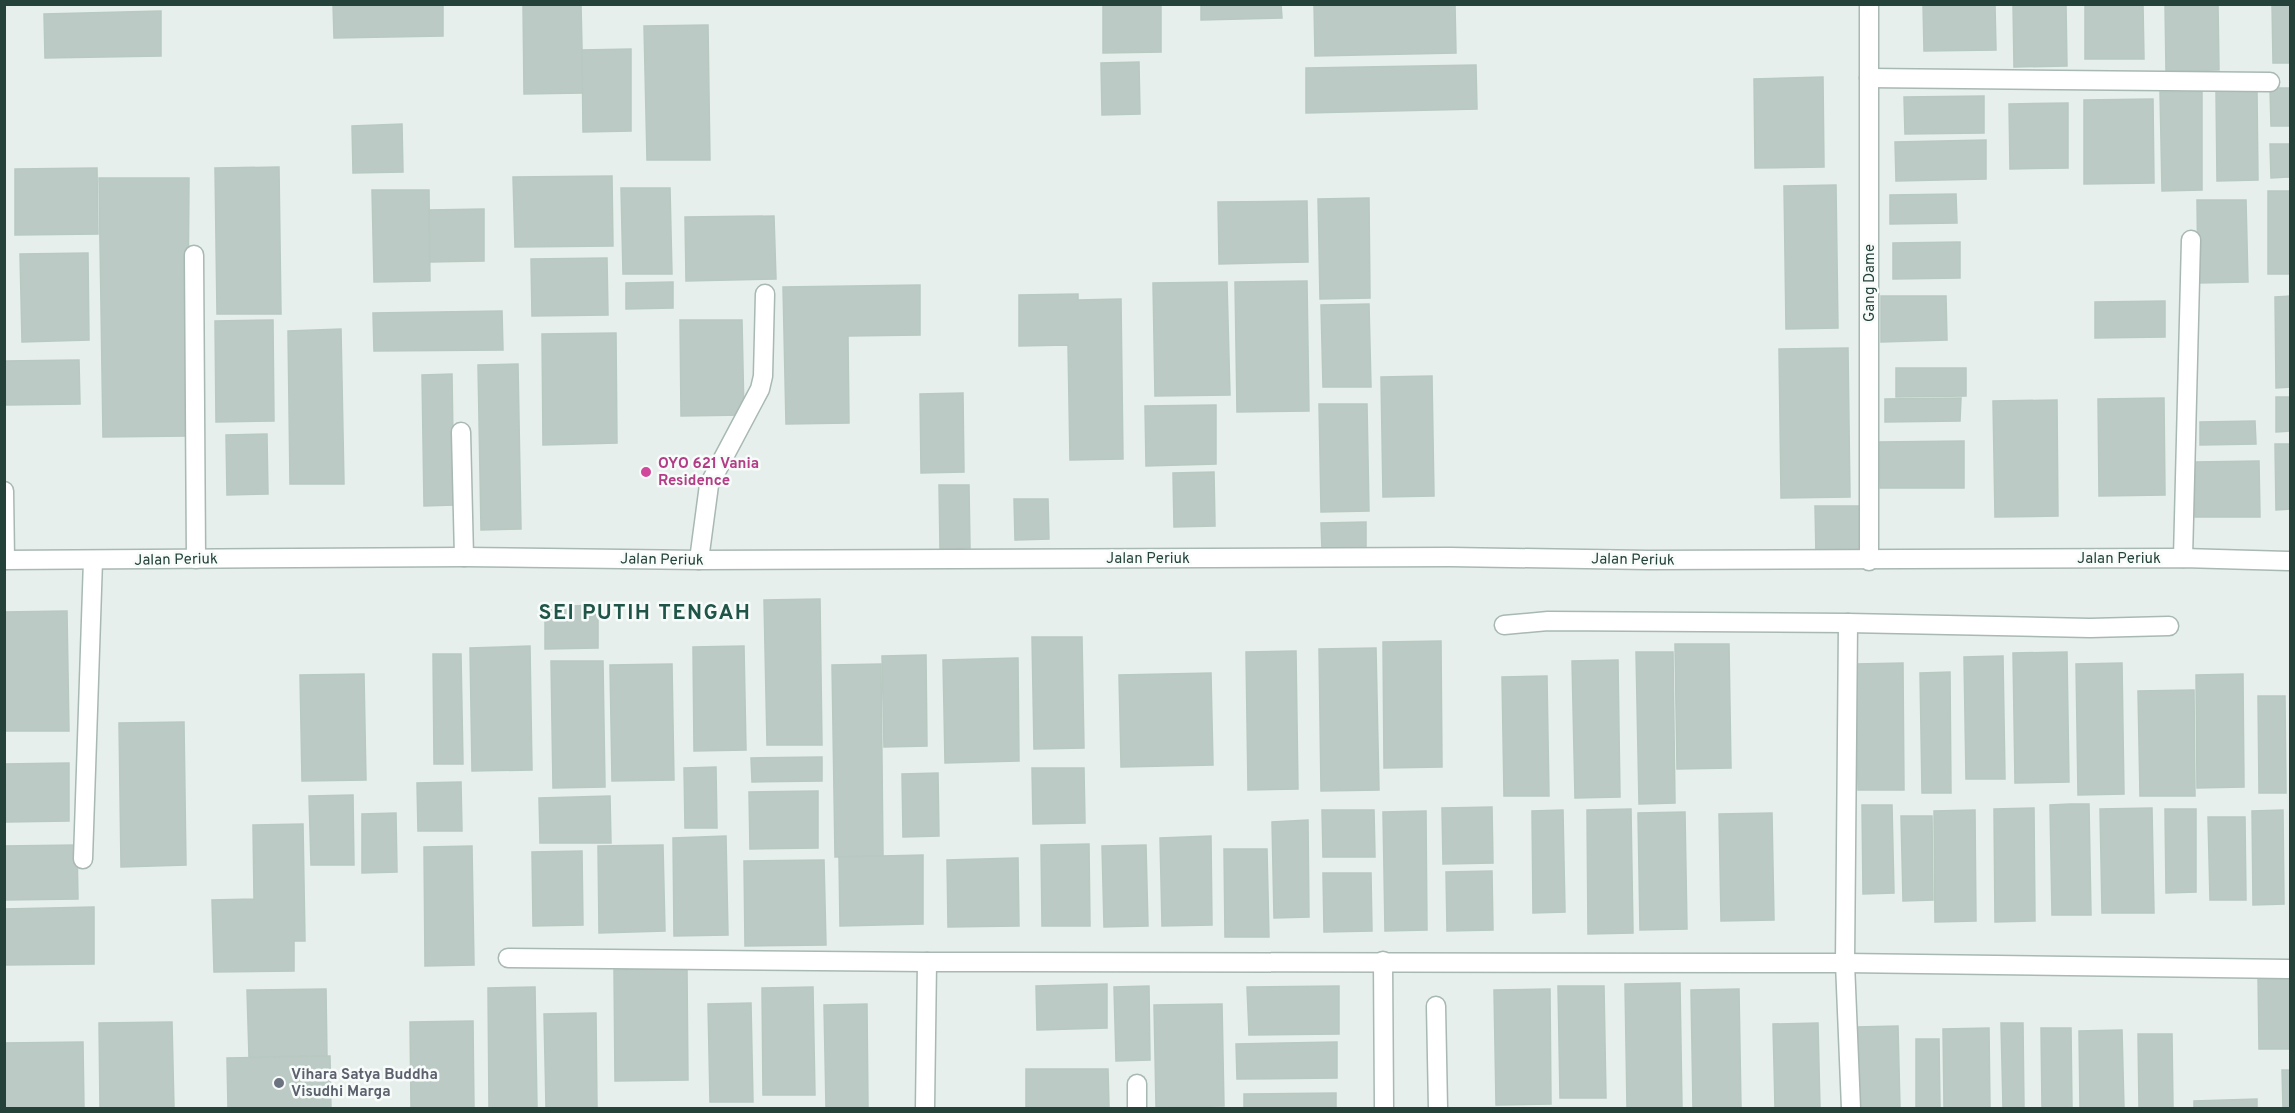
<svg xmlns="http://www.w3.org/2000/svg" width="2295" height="1113" font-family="Overpass,sans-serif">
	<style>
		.building { fill: #bbcac4; stroke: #b8c9c2; stroke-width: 1.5 }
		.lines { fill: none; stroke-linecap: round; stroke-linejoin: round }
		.minor-casing { stroke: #a8b8b2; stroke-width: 21 }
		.minor { stroke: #fff; stroke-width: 18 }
		.hotel-dot { fill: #d1479c; stroke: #f7fbf9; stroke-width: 2 }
		.worship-dot { fill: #6b7280; stroke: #f7fbf9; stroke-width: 2 }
		.labels { text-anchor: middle; stroke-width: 5; stroke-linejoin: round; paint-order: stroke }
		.street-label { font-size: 15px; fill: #24423a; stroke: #f7fbf9 }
		.hotel-label { font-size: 15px; font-weight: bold; fill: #b23c85; stroke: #f7fbf9; text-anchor: start }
		.worship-label { font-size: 15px; font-weight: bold; fill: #5b616d; stroke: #f7fbf9; text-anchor: start }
		.district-label { font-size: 21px; font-weight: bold; letter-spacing: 1.5px; fill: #1f5548; stroke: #f7fbf9 }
	</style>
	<rect width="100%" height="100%" fill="#e6efeb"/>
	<g class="building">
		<polygon points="333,4 443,4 443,36 334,38"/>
		<polygon points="523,4 581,4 583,93 524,94"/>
		<polygon points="1103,4 1161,4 1161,52 1103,53"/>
		<polygon points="1201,4 1281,4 1282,18 1201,20"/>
		<polygon points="1314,4 1455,4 1456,53 1315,56"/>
		<polygon points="1923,4 1995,4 1996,50 1924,51"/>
		<polygon points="2013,4 2066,4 2067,66 2014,67"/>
		<polygon points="2085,4 2143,4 2144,59 2085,59"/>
		<polygon points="2165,4 2218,4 2219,70 2166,71"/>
		<polygon points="2272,4 2290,4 2290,63 2273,63"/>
		<polygon points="161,11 161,56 45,58 44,14"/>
		<polygon points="708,25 710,160 647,160 644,26"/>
		<polygon points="631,49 631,131 583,132 582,50"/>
		<polygon points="1139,62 1140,114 1102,115 1101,63"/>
		<polygon points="1476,65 1477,109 1306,113 1306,68"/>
		<polygon points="1823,77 1824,167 1755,168 1754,79"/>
		<polygon points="2270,88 2290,88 2290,126 2271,126"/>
		<polygon points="2257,90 2258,180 2217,181 2216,91"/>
		<polygon points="2160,92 2202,92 2202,190 2162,191"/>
		<polygon points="1984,96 1984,133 1905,134 1904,97"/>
		<polygon points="2153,99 2154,183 2084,184 2084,100"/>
		<polygon points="2068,103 2068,168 2010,169 2009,104"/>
		<polygon points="402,124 403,172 353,173 352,126"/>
		<polygon points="1986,140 1986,179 1896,181 1895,142"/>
		<polygon points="2270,144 2290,144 2290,177 2271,178"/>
		<polygon points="279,167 281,314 217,314 215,168"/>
		<polygon points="97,168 98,234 15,235 15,169"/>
		<polygon points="612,176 613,246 515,247 513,177"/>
		<polygon points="99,178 189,178 187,436 103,437"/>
		<polygon points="1836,185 1838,328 1786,329 1784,186"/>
		<polygon points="621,188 670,188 672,274 623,274"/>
		<polygon points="372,190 429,190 430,281 374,282"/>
		<rect x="2268" y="191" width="22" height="83"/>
		<polygon points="1956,194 1957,223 1890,224 1890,195"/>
		<polygon points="1369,198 1370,298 1320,299 1318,199"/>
		<polygon points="2197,200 2246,200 2248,282 2198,283"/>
		<polygon points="1307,201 1308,262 1219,264 1218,202"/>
		<polygon points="484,209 484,261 430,262 429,210"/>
		<polygon points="774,216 776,279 686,281 685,217"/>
		<polygon points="1960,242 1960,278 1893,279 1893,243"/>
		<polygon points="88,253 89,340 22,342 20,254"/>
		<polygon points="607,258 608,315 532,316 531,259"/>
		<polygon points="1307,281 1309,411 1237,412 1235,282"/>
		<polygon points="673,282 673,308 626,309 626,283"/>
		<polygon points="1227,282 1230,395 1155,396 1153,283"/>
		<polygon points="920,285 920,335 848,336 849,423 786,424 783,287"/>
		<polygon points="1078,294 1078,300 1121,299 1123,459 1070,460 1068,345 1019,346 1019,295"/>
		<polygon points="1881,296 1946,296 1947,340 1881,342"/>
		<polygon points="2290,296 2290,387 2276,388 2275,297"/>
		<polygon points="2165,301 2165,337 2095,338 2095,302"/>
		<polygon points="1369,304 1371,387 1323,387 1321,305"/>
		<polygon points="502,311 503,350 374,351 373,313"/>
		<polygon points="273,320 274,421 216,422 215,321"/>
		<polygon points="680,320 742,320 744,415 681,416"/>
		<polygon points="341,329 344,484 290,484 288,331"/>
		<polygon points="616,333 617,443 543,445 542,334"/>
		<polygon points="1848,348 1850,497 1781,498 1779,349"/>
		<polygon points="79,360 80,404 6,405 5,361"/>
		<polygon points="518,364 521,529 481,530 478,365"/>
		<polygon points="1896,368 1966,368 1966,396 1896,397"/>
		<polygon points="452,374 454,505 424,506 422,375"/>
		<polygon points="1432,376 1434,496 1383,497 1381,377"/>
		<polygon points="963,393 964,472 921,473 920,394"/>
		<polygon points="2276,397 2290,397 2290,431 2276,432"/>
		<polygon points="1961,398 1960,421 1885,422 1885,399"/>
		<polygon points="2164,398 2165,495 2099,496 2098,399"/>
		<polygon points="2057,400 2058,516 1995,517 1993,401"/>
		<polygon points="1319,404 1367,404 1369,511 1321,512"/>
		<polygon points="1216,405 1216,464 1146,466 1145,406"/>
		<polygon points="2255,421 2256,444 2200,445 2200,422"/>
		<polygon points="267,434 268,494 227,495 226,435"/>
		<polygon points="1964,441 1964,488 1880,488 1879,442"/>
		<polygon points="2275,444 2290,444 2290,509 2276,510"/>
		<polygon points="2259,461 2260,517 2195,517 2194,462"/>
		<polygon points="1214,472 1215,526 1174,527 1173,473"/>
		<polygon points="939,485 969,485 970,548 940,549"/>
		<polygon points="1014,499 1048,499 1049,539 1015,540"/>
		<polygon points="1815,506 1864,506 1865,554 1816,555"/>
		<polygon points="1366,522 1366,549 1322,550 1321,523"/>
		<polygon points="820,599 822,745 767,745 764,600"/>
		<polygon points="598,605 598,648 545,649 545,607"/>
		<polygon points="67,611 69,731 4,731 4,612"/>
		<polygon points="1032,637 1082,637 1084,748 1034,749"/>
		<polygon points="1441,641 1442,767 1384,768 1383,642"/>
		<polygon points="1675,644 1729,644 1731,768 1677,769"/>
		<polygon points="530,646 532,770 472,771 470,648"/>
		<polygon points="744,646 746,750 694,751 693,647"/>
		<polygon points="1376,648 1379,790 1321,791 1319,649"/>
		<polygon points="1296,651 1298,789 1248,790 1246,652"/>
		<polygon points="1636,652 1673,652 1675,803 1639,804"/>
		<polygon points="2067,652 2069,782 2015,783 2013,653"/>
		<polygon points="433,654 461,654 463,764 434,764"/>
		<polygon points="926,655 927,746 884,747 882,656"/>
		<polygon points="2003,656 2005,779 1966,779 1964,657"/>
		<polygon points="1018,658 1019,761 945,763 943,660"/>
		<polygon points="1618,660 1620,797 1575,798 1572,661"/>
		<polygon points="551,661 603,661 605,787 553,788"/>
		<polygon points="1903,663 1904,790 1858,790 1856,664"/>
		<polygon points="2122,663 2124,794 2078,795 2076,664"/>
		<polygon points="672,664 674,780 612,781 610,665"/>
		<polygon points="881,664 883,856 835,857 832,665"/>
		<polygon points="1950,672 1951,793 1922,793 1920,673"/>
		<polygon points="1211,673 1213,765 1121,767 1119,675"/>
		<polygon points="364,674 366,780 302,781 300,675"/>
		<polygon points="2243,674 2244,787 2197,788 2196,675"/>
		<polygon points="1547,676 1549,796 1504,796 1502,677"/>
		<polygon points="2194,690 2195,796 2140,796 2138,691"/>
		<polygon points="2258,696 2285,696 2286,793 2259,793"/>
		<polygon points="184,722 186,865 121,867 119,723"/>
		<polygon points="822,757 822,781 752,782 751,758"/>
		<polygon points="69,763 69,821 6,822 5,764"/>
		<polygon points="716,767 717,828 685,828 684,768"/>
		<polygon points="1032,768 1084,768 1085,823 1033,824"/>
		<polygon points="938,773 939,836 903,837 902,774"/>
		<polygon points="461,782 462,831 418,831 417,783"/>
		<polygon points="818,791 818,848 750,849 749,792"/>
		<polygon points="353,795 354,865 311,865 309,796"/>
		<polygon points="610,796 611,843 540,843 539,798"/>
		<polygon points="2070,804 2089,804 2091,915 2052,915 2050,805"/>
		<polygon points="1862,805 1892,805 1894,893 1863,894"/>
		<polygon points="1492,807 1493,863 1443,864 1442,808"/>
		<polygon points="2034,808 2035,921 1995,922 1994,809"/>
		<polygon points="2152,808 2154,913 2102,913 2100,809"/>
		<polygon points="1631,809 1633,933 1588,934 1587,810"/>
		<polygon points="2165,809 2196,809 2196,892 2166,893"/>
		<polygon points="1322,810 1374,810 1375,857 1323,857"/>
		<polygon points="1563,810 1565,912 1533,913 1532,811"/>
		<polygon points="1975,810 1976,921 1935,922 1934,811"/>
		<polygon points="2283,810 2284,904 2253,905 2252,811"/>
		<polygon points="1426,811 1427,930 1385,931 1383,812"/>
		<polygon points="1685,812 1687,929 1640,930 1638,813"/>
		<polygon points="396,813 397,872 362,873 362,814"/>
		<polygon points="1772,813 1774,920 1721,921 1719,814"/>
		<polygon points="1901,816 1932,816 1933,900 1903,901"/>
		<polygon points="2208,817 2245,817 2246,900 2210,900"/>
		<polygon points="1308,820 1309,917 1274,918 1272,822"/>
		<polygon points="303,824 305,941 294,941 294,971 214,972 212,900 254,899 253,825"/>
		<polygon points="726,836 728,935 674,936 673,838"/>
		<polygon points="1211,836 1212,925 1162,926 1160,838"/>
		<polygon points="1089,844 1090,926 1042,926 1041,845"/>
		<polygon points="77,845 78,899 4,900 4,846"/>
		<polygon points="663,845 665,931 599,933 598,846"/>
		<polygon points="1146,845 1148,926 1104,927 1102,846"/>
		<polygon points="472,846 474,965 425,966 424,847"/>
		<polygon points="1224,849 1267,849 1269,937 1225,937"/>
		<polygon points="582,851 583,925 533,926 532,852"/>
		<polygon points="923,855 923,924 840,926 839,857"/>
		<polygon points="1018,858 1019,926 948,927 947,860"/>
		<polygon points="824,860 826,945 745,946 744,861"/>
		<polygon points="1492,871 1493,930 1447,931 1446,872"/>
		<polygon points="1323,873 1371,873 1372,931 1324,932"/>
		<polygon points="94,907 94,964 4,965 4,909"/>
		<polygon points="687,969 688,1080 615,1081 614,970"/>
		<polygon points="2290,975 2290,1049 2259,1049 2258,976"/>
		<polygon points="1680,983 1682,1108 1627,1108 1625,984"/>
		<polygon points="1107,984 1107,1028 1037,1030 1036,986"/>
		<polygon points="1149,986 1150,1060 1116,1061 1114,987"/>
		<polygon points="1339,986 1339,1034 1249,1035 1247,987"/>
		<polygon points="1558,986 1604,986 1606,1098 1560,1098"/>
		<polygon points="535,987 537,1108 489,1108 488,988"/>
		<polygon points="813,987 815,1095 763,1095 762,988"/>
		<polygon points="326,989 327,1056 249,1057 247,990"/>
		<polygon points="1550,989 1551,1104 1496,1105 1494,990"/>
		<polygon points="1739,989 1741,1108 1693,1108 1691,990"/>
		<polygon points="751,1003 753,1102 710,1102 708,1004"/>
		<polygon points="867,1004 868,1108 826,1108 824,1005"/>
		<polygon points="1222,1004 1224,1106 1156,1107 1154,1005"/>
		<polygon points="596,1013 597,1108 546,1108 544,1014"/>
		<polygon points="473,1021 474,1108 411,1108 410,1022"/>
		<polygon points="172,1022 174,1108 100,1108 99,1023"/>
		<polygon points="1818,1023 1820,1108 1775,1108 1773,1024"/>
		<polygon points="2001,1023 2023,1023 2024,1108 2003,1108"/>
		<polygon points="1898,1026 1900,1108 1857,1108 1856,1027"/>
		<polygon points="1989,1028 1990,1108 1944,1108 1943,1029"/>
		<polygon points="2041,1028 2071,1028 2072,1108 2042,1108"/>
		<polygon points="2122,1030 2124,1108 2080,1108 2079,1031"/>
		<polygon points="2138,1034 2172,1034 2173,1108 2139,1108"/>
		<polygon points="1916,1039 1939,1039 1940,1108 1916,1108"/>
		<polygon points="83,1042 84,1108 4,1108 4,1043"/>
		<polygon points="1337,1042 1337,1078 1237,1079 1236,1044"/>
		<polygon points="330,1056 331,1108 228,1108 227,1058"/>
		<polygon points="1026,1069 1108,1069 1109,1108 1026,1108"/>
		<polygon points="2282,1070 2290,1070 2290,1108 2283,1108"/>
		<polygon points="1336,1093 1336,1108 1244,1108 1244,1094"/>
		<polygon points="2257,1099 2257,1108 2194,1108 2194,1101"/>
	</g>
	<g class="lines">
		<defs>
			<g id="minor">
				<polyline points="1869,78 2270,82"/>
				<polyline points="194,255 196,559"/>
				<polyline points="461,432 464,557"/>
				<polyline points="4,491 5,560"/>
				<polyline points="2183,558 2191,240"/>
				<polyline points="4,560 464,557 699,560 1450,557 1648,560 2183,558 2290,561"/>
				<polyline points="699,560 709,485 760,389 763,376 765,294"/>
				<polyline points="1869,561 1869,4"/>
				<polyline points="1848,623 1845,963 1851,1108"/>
				<polyline points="1504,625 1548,621 1848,623 2090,628 2169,626"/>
				<polyline points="83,859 93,560"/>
				<polyline points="508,958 927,962 1845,963 2290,969"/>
				<polyline points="1383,961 1384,1108"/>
				<polyline points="1436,1006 1438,1108"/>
				<polyline points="925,1108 927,962"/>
				<polyline points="1137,1108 1137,1084"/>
			</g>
		</defs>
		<use href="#minor" class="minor-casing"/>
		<use href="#minor" class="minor"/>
	</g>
	<circle class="hotel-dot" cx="646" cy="472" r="6"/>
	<circle class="worship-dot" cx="279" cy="1083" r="6"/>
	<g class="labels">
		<g class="street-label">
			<text transform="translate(1869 283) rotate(-90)" y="5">Gang Dame</text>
			<text x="1148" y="563">Jalan Periuk</text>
			<text x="2119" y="563">Jalan Periuk</text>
			<text transform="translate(176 559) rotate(-1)" y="5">Jalan Periuk</text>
			<text transform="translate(662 559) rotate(1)" y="5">Jalan Periuk</text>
			<text transform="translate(1633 559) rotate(1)" y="5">Jalan Periuk</text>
		</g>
		<g class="hotel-label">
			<text x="658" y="468">OYO 621 Vania<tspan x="658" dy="17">Residence</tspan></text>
		</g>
		<g class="worship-label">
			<text x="291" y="1079">Vihara Satya Buddha<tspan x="291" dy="17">Visudhi Marga</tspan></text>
		</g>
		<g class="district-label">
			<text x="645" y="619">SEI PUTIH TENGAH</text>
		</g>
	</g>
	<rect width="2295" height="1113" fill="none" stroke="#24423a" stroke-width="12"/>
</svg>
